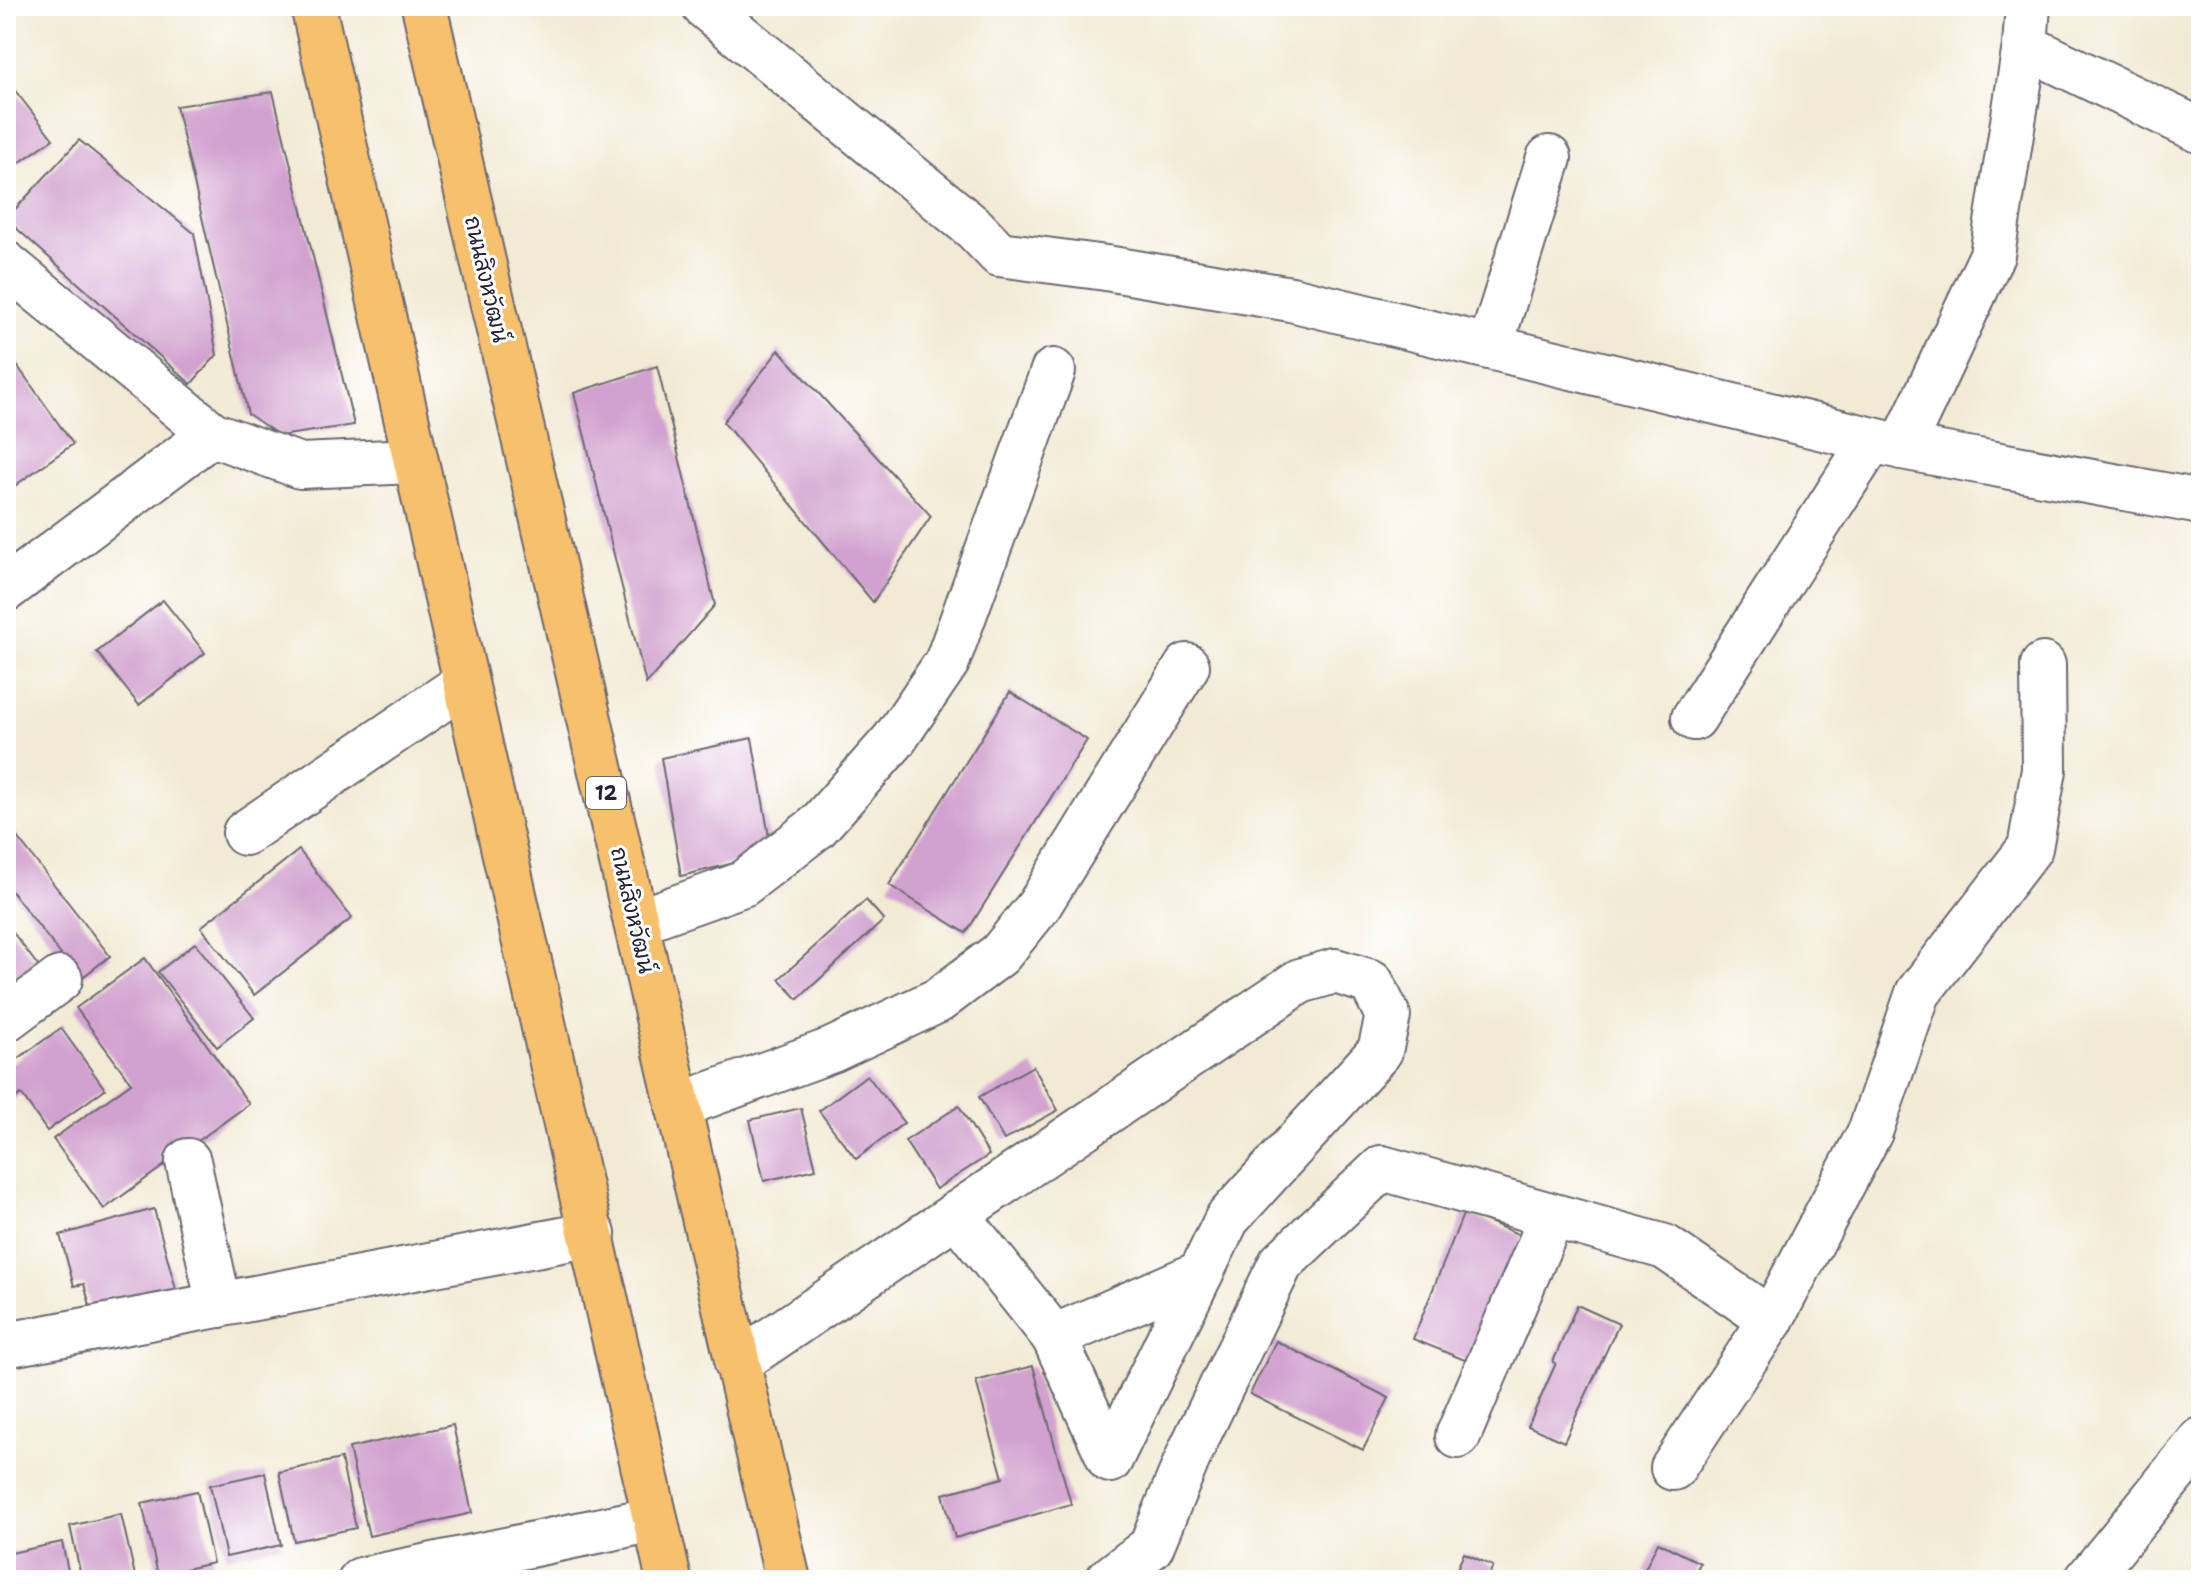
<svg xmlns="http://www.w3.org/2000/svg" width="2207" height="1586" font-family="'Shantell Sans','Playpen Sans Thai',sans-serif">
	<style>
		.building { fill: #d1a2cf }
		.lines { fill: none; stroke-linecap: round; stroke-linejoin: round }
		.minor-casing { stroke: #6b6871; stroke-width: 48 }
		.major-casing { stroke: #6b6871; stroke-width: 48 }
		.minor { stroke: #fff; stroke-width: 44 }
		.major { stroke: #f7c06c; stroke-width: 44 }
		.labels { text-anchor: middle; stroke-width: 6; stroke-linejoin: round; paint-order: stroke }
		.shield { fill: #fff; stroke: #646476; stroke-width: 2 }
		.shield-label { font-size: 20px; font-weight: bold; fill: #22223b }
		.street-label { font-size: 22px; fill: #22223b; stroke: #fff }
	</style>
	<rect width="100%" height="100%" fill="#fff"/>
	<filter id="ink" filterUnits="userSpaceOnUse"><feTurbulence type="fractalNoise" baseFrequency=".0125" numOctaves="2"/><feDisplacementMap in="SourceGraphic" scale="16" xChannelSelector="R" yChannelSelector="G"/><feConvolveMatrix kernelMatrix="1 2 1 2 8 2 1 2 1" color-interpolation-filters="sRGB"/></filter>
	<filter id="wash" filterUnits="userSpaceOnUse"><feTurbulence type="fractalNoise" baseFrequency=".006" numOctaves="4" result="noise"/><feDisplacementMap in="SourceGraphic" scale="32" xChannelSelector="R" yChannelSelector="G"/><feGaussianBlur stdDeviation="1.8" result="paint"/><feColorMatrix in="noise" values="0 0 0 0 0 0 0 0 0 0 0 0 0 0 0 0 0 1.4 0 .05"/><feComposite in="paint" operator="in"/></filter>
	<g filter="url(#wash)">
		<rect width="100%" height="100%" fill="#f2ead4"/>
		<g id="blocks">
			<g class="building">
				<polygon points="6,79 53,139 6,172"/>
				<polygon points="273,92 354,425 280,436 248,414 176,106"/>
				<polygon points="79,140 194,233 217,355 191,384 6,219"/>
				<polygon points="779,350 931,516 873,602 723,422"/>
				<polygon points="14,361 73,444 6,492 6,367"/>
				<polygon points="657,366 715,605 646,684 574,393"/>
				<polygon points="163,600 205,653 139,705 97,652"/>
				<polygon points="1010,692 1087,740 966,933 889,885"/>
				<polygon points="752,738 772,854 681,876 661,758"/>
				<polygon points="6,823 110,956 80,979 6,884"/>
				<polygon points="299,850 352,918 254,995 201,927"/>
				<polygon points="866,900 884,920 798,999 779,979"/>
				<polygon points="6,923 47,978 6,1008"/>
				<polygon points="195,943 254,1018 217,1047 158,972"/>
				<polygon points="145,958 249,1104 104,1209 53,1139 131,1083 76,1008"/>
				<polygon points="61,1028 105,1089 47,1131 21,1094 6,1105 6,1054 12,1063"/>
				<polygon points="1033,1066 1058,1110 1004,1140 979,1097"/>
				<polygon points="867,1075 904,1123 856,1159 819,1111"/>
				<polygon points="959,1106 989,1155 936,1189 905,1141"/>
				<polygon points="801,1108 816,1169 764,1181 750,1120"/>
				<polygon points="154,1209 177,1293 93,1316 84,1284 74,1286 60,1235"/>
				<polygon points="1464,1212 1523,1236 1472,1363 1413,1339"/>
				<polygon points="1577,1305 1619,1324 1564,1442 1528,1426 1556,1363 1553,1362"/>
				<polygon points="1276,1341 1389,1398 1363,1450 1250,1394"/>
				<polygon points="1033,1366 1071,1504 955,1538 943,1494 1003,1478 976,1381"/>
				<polygon points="453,1425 472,1513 369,1536 349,1448"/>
				<polygon points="341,1459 356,1528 294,1541 279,1472"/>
				<polygon points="265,1473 281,1545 226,1557 210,1485"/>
				<polygon points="197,1491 213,1563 158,1575 142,1503"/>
				<polygon points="121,1514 136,1580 82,1580 70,1526"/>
				<polygon points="62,1542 70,1580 6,1580 6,1554"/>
				<polygon points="1658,1542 1700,1563 1692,1580 1662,1580 1644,1571"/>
				<polygon points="1464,1553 1493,1566 1487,1580 1452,1580"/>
			</g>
		</g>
	</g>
	<g filter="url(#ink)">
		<use href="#blocks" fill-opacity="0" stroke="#6b6871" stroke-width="2"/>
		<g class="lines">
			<defs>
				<g id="minor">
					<polyline points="704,6 975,229 999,254 1106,268 1291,299 1902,447 2201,502"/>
					<polyline points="2025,46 2201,131"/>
					<polyline points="6,264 212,434 300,466 414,461"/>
					<polyline points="1490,347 1549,158"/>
					<polyline points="1902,447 1992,255 2025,46 2028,6"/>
					<polyline points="6,589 212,434"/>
					<polyline points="1694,718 1872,440"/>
					<polyline points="245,833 465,683"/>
					<polyline points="636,922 743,884 817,827 894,740 947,662 1053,371"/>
					<polyline points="6,1019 60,979"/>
					<polyline points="678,1106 832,1050 939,1000 1000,954 1038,907 1187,666"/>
					<polyline points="188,1161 219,1305"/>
					<polyline points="956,1214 1054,1337 1201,1273"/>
					<polyline points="6,1345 593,1234"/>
					<polyline points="737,1363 1300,981 1335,971 1371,982 1388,1016 1380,1051 1227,1219 1110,1460 1054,1337"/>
					<polyline points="1458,1436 1552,1216"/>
					<polyline points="1673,1468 1771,1320"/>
					<polyline points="361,1580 655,1519"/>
					<polyline points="1108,1580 1151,1547 1191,1450 1281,1263 1382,1168 1665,1247 1771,1320 1870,1132 1918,993 2030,848 2044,770 2043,665"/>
					<polyline points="2087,1580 2201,1440"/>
				</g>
				<g id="major">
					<polyline points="313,6 669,1580"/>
					<polyline points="424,6 788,1580"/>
				</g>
			</defs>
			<use href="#minor" class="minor-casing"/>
			<use href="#major" class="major-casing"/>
			<use href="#minor" class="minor"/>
			<use href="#major" class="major"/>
		</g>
	</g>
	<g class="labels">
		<rect class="shield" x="586" y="777" width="40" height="32" rx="6"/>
		<g class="shield-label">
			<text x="606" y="800">12</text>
		</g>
		<g class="street-label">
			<text transform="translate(487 279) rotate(77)" y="8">ถนนสิงหวัฒน์</text>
			<text transform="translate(633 910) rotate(77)" y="8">ถนนสิงหวัฒน์</text>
		</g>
	</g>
	<rect width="2207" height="1586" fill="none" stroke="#fff" stroke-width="32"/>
</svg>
